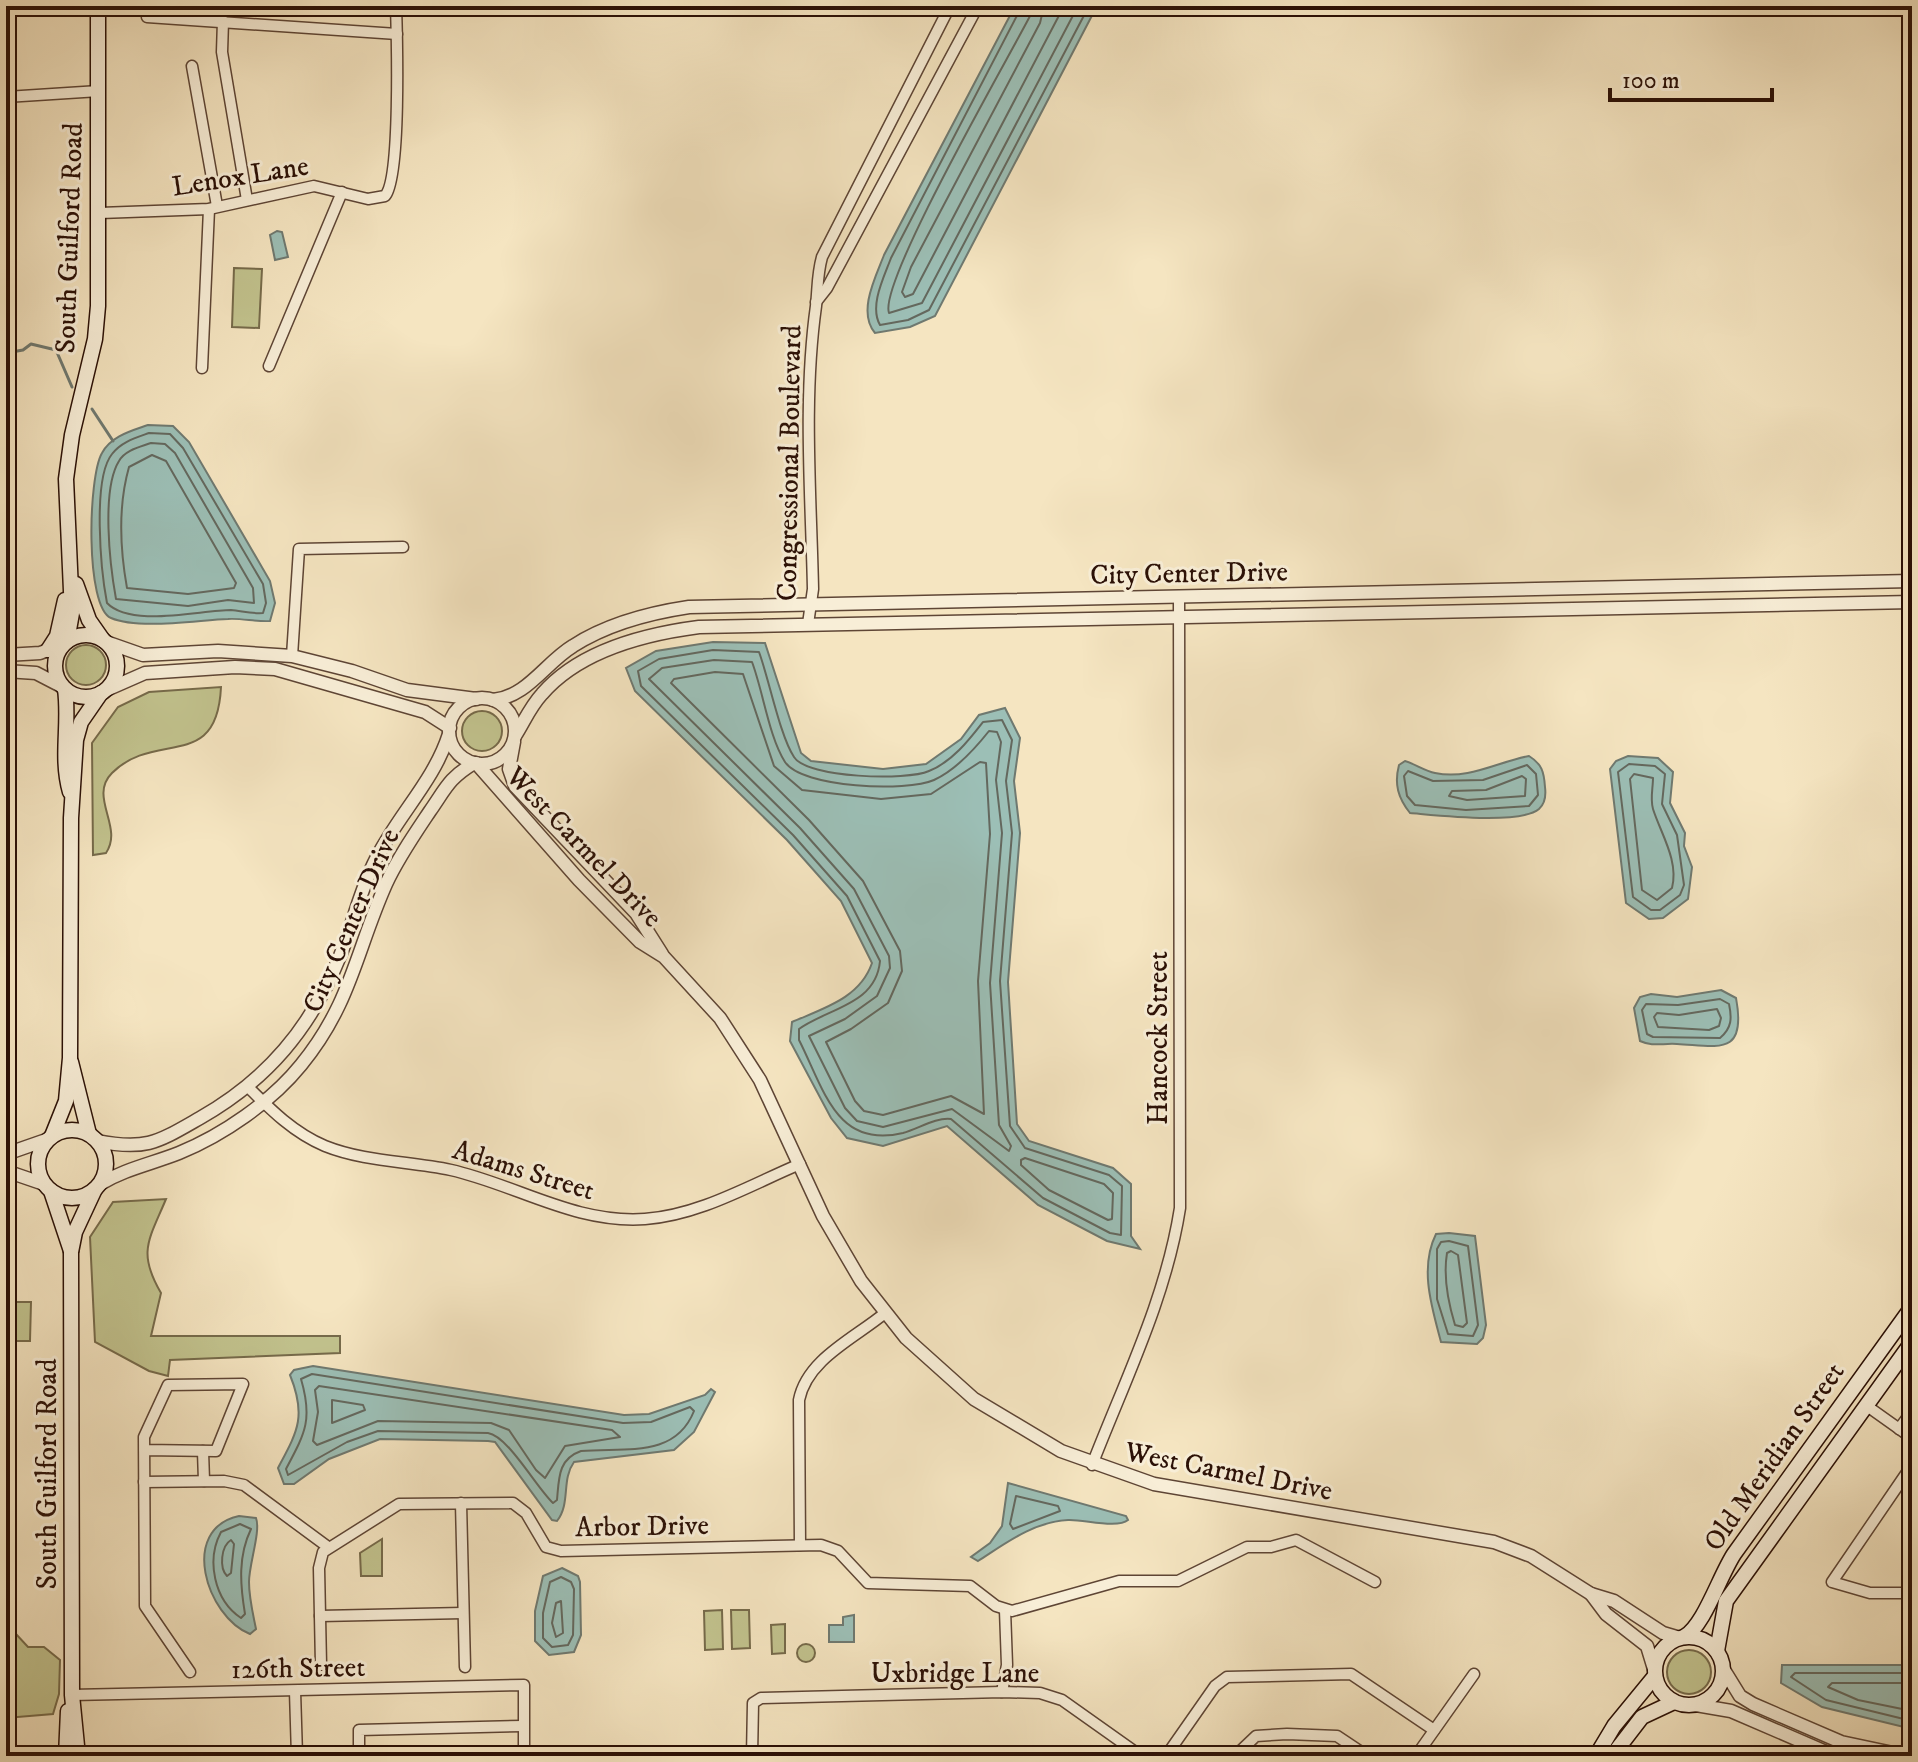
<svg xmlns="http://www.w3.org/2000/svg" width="1918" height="1762" font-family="'IM FELL DW Pica',serif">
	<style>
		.green { fill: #c2c38e; stroke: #766a4a; stroke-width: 2 }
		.water { fill: #9cbfb6; stroke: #6f7970; stroke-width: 2 }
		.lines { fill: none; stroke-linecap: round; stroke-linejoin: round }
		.shore { stroke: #64685e; stroke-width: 2 }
		.stream { stroke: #6f7970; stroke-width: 3 }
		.minor-casing { stroke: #5e4535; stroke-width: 13 }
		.tertiary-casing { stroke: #5e4535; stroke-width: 15 }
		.secondary-casing { stroke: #2b1006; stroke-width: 17 }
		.minor { stroke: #f8eed7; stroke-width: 10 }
		.tertiary { stroke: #f8eed7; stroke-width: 12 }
		.secondary { stroke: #f8eed7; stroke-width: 14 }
		.labels { text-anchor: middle; stroke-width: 6; stroke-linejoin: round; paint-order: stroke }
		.street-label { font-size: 28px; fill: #2b1006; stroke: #f8eed7 }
	</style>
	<rect width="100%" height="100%" fill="#f5e5c1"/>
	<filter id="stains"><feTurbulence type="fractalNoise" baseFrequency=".0025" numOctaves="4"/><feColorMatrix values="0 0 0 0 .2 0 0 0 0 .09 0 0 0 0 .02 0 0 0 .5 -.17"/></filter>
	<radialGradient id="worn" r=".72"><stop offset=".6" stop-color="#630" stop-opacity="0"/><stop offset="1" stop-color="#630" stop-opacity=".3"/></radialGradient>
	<g class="green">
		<polygon points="234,268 262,269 259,328 232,327"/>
		<circle cx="86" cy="665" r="20"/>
		<path d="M221,687C217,773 156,729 112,773C88,797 124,827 106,853L93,855L92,743L118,707L149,692Z"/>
		<circle cx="482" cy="731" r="20"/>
		<path d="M166,1199C149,1240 137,1252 161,1293L151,1336H340V1353L170,1360L168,1376L149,1371L95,1342L90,1237L113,1202Z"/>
		<polygon points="12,1302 31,1302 30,1341 12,1341"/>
		<polygon points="382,1539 382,1576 361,1576 360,1553"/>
		<polygon points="722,1610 723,1649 705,1650 704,1611"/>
		<polygon points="731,1610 749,1610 750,1648 732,1649"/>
		<polygon points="785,1624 785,1653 772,1654 771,1625"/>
		<polygon points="6,1634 16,1634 28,1647 44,1647 60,1660 59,1694 53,1714 6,1718"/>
		<circle cx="806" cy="1653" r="9"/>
		<circle cx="1689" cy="1672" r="22"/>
	</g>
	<g class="water">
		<path d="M1015,6H1097L935,316L910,327L875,333C857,312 876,276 884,255Z"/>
		<polygon points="277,231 282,232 288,257 275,260 270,235"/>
		<path d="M148,425L173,426L189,442L270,581L275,603L270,621C256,622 242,618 228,619C198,620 139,630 111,618C85,607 88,477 102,453C111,436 131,431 148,425Z"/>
		<path d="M713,642L765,643L801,753L811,761L883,769L926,764L961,739L979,715L1005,708L1020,738L1014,781L1020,833L1008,982L1017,1124L1029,1141L1113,1168L1131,1184V1236L1140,1249L1107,1241L1038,1205L947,1126L883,1146L847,1138L831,1118L790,1041L792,1022C824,1008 860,998 872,963L841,901L787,840L635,691L626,668L656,651Z"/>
		<path d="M1529,756C1542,764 1544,772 1545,787C1546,795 1546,803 1539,809C1520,825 1435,815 1410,813C1398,798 1394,784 1399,765L1405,761C1415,764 1425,771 1435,773C1469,780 1497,762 1529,756Z"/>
		<polygon points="1628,756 1658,758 1673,772 1670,803 1685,833 1684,846 1692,867 1688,899 1663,918 1649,919 1626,903 1610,769 1616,761"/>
		<path d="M1721,990L1736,998C1747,1057 1718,1046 1677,1044C1662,1043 1653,1047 1640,1041L1634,1008L1640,997L1651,994L1677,997Z"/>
		<path d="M1449,1233L1475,1236L1486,1325L1483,1338L1477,1344L1441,1342C1432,1308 1419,1268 1436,1234Z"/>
		<path d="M313,1366L624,1415L649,1414L705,1395L711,1389L715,1392L694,1432L674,1450L574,1462C561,1480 571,1503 557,1521L552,1520L495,1442L488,1441L380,1439L329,1459L294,1484H284L278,1468C297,1432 307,1417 290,1375L294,1370Z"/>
		<path d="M1008,1483L1126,1516L1128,1520C1117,1529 1083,1519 1068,1520C1033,1522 1006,1543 978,1561L971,1557L990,1543L1002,1526Z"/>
		<path d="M239,1516L256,1518C261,1531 249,1564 249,1582C249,1598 253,1614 256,1629L250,1634C206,1616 179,1529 239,1516Z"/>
		<polygon points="562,1568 578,1576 580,1582 581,1635 574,1652 549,1655 535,1641 535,1611 543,1576"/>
		<polygon points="854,1615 854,1642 829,1642 829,1625 843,1625 843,1617"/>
		<polygon points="1782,1665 1912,1665 1912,1729 1822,1707 1781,1683"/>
	</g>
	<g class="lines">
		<g class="shore">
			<path d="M1022,6L891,258C884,277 869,306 880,325L908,320L929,310L1089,6"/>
			<path d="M1032,6L1030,16C1008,59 878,283 889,313L922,303L1078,6"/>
			<polyline points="1044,6 1040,23 911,267 902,292 905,297 913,294 1064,6"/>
			<path d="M149,433L170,434L183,448L263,584L266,603L263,613C252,614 242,611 231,610C200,610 131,628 107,603C101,572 92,479 112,454C121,442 135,438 149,433Z"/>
			<path d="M151,443L165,444L175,453L253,588L254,603L228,600L188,606L116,599C110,566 101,490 119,461C125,450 140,447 151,443Z"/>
			<path d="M152,455L166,461L236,583L234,588L188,594L127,588C120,549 118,506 129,467Z"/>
			<path d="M713,650L759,652C769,679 780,736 794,757C807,778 907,781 929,771C952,762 969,740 983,722L1002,720L1012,740L1006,781L1012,833L1000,981L1010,1126L1025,1148L1109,1175L1122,1186L1121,1235L1110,1233L1043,1198L951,1119C936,1117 918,1129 903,1133C836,1149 824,1089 799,1040V1029C828,1008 876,1005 880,961L847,896L793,835L641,686L638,671L659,659Z"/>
			<path d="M714,660L752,662C763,691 769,737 785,762C802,788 907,792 934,780C956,770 974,750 989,731L997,732L1001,742L996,780L1002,833L990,983L999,1125L1011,1146L1009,1151L952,1109L883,1127L857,1121L845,1108L809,1036L845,1019L877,996L890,968L889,956L854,889L800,828L649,679L662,668Z"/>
			<polygon points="715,672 743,674 774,766 802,790 881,799 931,794 980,762 986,763 990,834 978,981 984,1114 951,1096 883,1115 864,1111 855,1101 826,1042 851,1029 888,1003 902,971 900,951 863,881 809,820 671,683 674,679"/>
			<polygon points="1629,764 1655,766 1665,774 1662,804 1677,835 1684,885 1680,895 1660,910 1651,910 1633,897 1618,772"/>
			<polygon points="1527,765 1536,774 1538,795 1529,806 1466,810 1415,805 1407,796 1404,776 1408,771 1433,781 1483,780"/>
			<path d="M1634,774L1653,778C1653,788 1650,799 1653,809C1661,834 1679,861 1672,888L1657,900L1642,890L1630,779Z"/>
			<polygon points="1522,776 1526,779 1525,796 1467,800 1449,796 1452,791 1486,790"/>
			<path d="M1720,999L1729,1004C1732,1018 1732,1028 1720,1038L1653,1037L1647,1034L1642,1010L1646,1004L1678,1005Z"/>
			<polygon points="1717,1009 1721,1018 1719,1026 1709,1030 1658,1027 1654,1017 1657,1013 1679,1015"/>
			<polygon points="1025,1158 1104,1184 1113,1193 1112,1219 1108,1220 1049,1190 1021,1165 1021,1160"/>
			<polygon points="1449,1241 1468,1246 1478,1325 1473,1336 1448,1334 1437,1299 1437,1249 1441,1242"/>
			<path d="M1451,1251L1458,1255L1467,1323L1463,1327L1455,1325C1448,1302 1443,1277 1447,1253Z"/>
			<path d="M312,1374L623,1423L651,1422L690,1407L694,1411C675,1459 624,1447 581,1451C558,1459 559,1478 557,1500L553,1503C536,1487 508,1436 488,1433L378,1431L347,1442L288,1475L286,1469C305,1433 313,1420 301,1379Z"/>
			<polygon points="319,1386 612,1430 620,1437 565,1446 545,1478 536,1470 509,1430 491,1423 378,1421 317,1445 313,1441 318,1412 315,1390"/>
			<polygon points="332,1400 363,1405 365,1410 332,1423"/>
			<polygon points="1016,1496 1058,1506 1060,1511 1013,1529 1010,1524"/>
			<path d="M240,1524L251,1529C238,1556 240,1584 245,1614L241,1618C214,1600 206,1560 221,1532Z"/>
			<path d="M231,1540L234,1544L231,1573L227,1576C219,1568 221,1546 231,1540Z"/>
			<polygon points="561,1577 571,1582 574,1589 573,1635 568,1645 552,1647 543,1638 543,1613 550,1582"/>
			<polygon points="561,1601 563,1633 556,1637 552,1623 556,1603"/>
			<polyline points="1912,1673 1795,1673 1791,1677 1826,1700 1912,1721"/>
			<polyline points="1912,1683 1832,1683 1828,1687 1858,1700 1912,1711"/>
		</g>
		<g class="stream">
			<polyline points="6,353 23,350 31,344 56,350 72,387"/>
			<polyline points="92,409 113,441"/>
		</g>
		<defs>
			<g id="minor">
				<polyline points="147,17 397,34"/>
				<polyline points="223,21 222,52 247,200"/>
				<polyline points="192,66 217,206"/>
				<polyline points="6,97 99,91"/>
				<path d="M100,213L209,209L314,186L368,199L385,196C401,178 397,37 396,6"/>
				<polyline points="816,302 827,288 978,6"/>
				<polyline points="269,366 342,192"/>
				<polyline points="202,368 209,209"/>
				<path d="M808,624L813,589C811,494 803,399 816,306C818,288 817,275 822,257L950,6"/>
				<polyline points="292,656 299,549 403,547"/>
				<path d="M248,1087C271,1110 294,1133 325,1146C365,1162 409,1161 451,1170C517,1185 575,1224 645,1219C700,1215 750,1185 800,1164"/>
				<polyline points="1867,1406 1912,1438"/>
				<polyline points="1899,1429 1912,1411"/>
				<polyline points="144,1450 216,1451 243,1384 168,1385 144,1437 145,1606 190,1672"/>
				<polyline points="203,1451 204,1481"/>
				<path d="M1092,1465C1125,1380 1166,1298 1180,1208L1179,596"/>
				<polyline points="1912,1465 1832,1582 1870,1593 1912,1593"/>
				<polyline points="144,1482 224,1481 244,1485 328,1547"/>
				<polyline points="461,1503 465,1667"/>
				<path d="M800,1545L799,1400C807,1359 855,1338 885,1313"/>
				<polyline points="320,1616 463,1613"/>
				<polyline points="321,1665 319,1568 323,1552 399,1504 513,1503 526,1513 546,1547 561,1551 821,1545 838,1551 868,1583 970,1586 996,1606 1012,1611 1119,1581 1178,1581 1247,1547 1271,1547 1296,1540 1375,1582"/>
				<polyline points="295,1691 297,1756"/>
				<polyline points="1002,1692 1007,1665 1005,1610"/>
				<polyline points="72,1695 524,1685 524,1756"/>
				<polyline points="359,1756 359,1730 523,1726"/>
				<polyline points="752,1756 753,1703 761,1698 1002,1692 1040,1693 1062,1700 1141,1756"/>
				<polyline points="1166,1756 1215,1686 1227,1677 1351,1674 1434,1730"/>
				<polyline points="1235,1756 1256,1736 1287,1734 1337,1736 1367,1756"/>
				<polyline points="1416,1756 1474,1674"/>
			</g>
			<g id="tertiary">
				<polyline points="106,642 143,655 218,651 292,656 352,671 407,690 476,699"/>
				<polyline points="6,655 40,653 64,644"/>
				<polyline points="6,671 36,673 63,687"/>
				<polyline points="104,691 145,673 235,667 275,669 425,712 450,728"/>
				<circle cx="482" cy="731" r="33"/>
				<path d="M493,700C527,697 545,663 573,646C607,624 649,613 689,607L1912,581"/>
				<path d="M515,736C524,722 530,707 542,694C579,651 645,634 699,627L1912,602"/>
				<polyline points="514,742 509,769 515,786 636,913 662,954"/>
				<polyline points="476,763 579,880 640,942 664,957 720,1018 760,1080 823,1216 861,1281 906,1338 974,1399 1061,1451 1154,1484 1494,1542 1531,1556 1591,1594 1614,1601 1663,1633 1680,1638"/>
				<path d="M97,1141C146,1151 158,1142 200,1118C267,1080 311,1028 340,956C353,924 360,890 376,859C398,815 434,781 449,734"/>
				<polyline points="6,1154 49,1139"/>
				<polyline points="6,1171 44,1184"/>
				<path d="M100,1184C125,1169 151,1164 179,1153C223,1135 271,1102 301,1065C351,1004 356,951 386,884C398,858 414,835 430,811C446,788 449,778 474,763"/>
				<polyline points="1591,1594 1606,1614 1647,1646 1654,1669"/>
				<polyline points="1724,1670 1740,1696 1753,1704 1841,1742 1907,1756"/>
				<polyline points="1696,1705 1731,1711 1835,1756"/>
			</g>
			<g id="secondary">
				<polyline points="76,584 89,620 103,640"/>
				<circle cx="86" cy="666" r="31"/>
				<polyline points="67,641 72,613 66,479 72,435 95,339 98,306 98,6"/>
				<polyline points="48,650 57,636 65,600"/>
				<path d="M65,689C70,724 60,757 70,792"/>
				<polyline points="71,1062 89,1134"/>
				<circle cx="72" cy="1164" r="34"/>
				<polyline points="52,1136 66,1101 70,1058 71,818 76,740 81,722 101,693"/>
				<polyline points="51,1191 71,1251"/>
				<circle cx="1689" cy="1671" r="34"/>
				<path d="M1684,1637C1704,1626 1719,1577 1734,1554L1912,1307"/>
				<polyline points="1717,1651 1726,1601 1912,1342"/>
				<polyline points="66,1756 68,1711"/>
				<polyline points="78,1756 72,1695 71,1252 75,1232 95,1189"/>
				<polyline points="1596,1756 1614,1726 1655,1676"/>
				<polyline points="1612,1756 1642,1717 1674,1702"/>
			</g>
		</defs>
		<use href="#minor" class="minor-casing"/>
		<use href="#tertiary" class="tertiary-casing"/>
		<use href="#secondary" class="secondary-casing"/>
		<use href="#minor" class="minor"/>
		<use href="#tertiary" class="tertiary"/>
		<use href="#secondary" class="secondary"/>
	</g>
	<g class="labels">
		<g class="street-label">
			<text transform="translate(240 175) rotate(-9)" y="10">Lenox Lane</text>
			<text transform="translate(68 238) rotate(-88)" y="10">South Guilford Road</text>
			<text transform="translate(788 463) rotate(-89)" y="10">Congressional Boulevard</text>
			<text transform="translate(1189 572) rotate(-1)" y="10">City Center Drive</text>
			<text transform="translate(585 846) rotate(46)" y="10">West Carmel Drive</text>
			<text transform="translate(350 920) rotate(-66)" y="10">City Center Drive</text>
			<text transform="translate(1157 1038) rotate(-90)" y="10">Hancock Street</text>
			<text transform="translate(524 1169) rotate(17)" y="10">Adams Street</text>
			<text transform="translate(1773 1456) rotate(-55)" y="10">Old Meridian Street</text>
			<text transform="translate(1229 1470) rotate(11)" y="10">West Carmel Drive</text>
			<text transform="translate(46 1474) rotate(-90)" y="10">South Guilford Road</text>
			<text transform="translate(642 1525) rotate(-1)" y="10">Arbor Drive</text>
			<text transform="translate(298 1667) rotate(-1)" y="10">126th Street</text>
			<text x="955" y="1682">Uxbridge Lane</text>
		</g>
	</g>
	<rect width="1918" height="1762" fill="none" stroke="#f5e5c1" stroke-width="32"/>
	<rect x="8" y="8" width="1902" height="1746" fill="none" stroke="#2b1006" stroke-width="4"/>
	<rect x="16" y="16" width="1886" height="1730" fill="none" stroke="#2b1006" stroke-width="2"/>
	<path d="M1610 88v12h162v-12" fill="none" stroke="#2b1006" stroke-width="4"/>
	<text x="1622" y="88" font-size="24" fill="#2b1006" stroke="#f8eed7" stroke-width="6" paint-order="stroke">100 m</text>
	<rect width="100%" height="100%" filter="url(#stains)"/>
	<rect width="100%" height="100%" fill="url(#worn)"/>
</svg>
